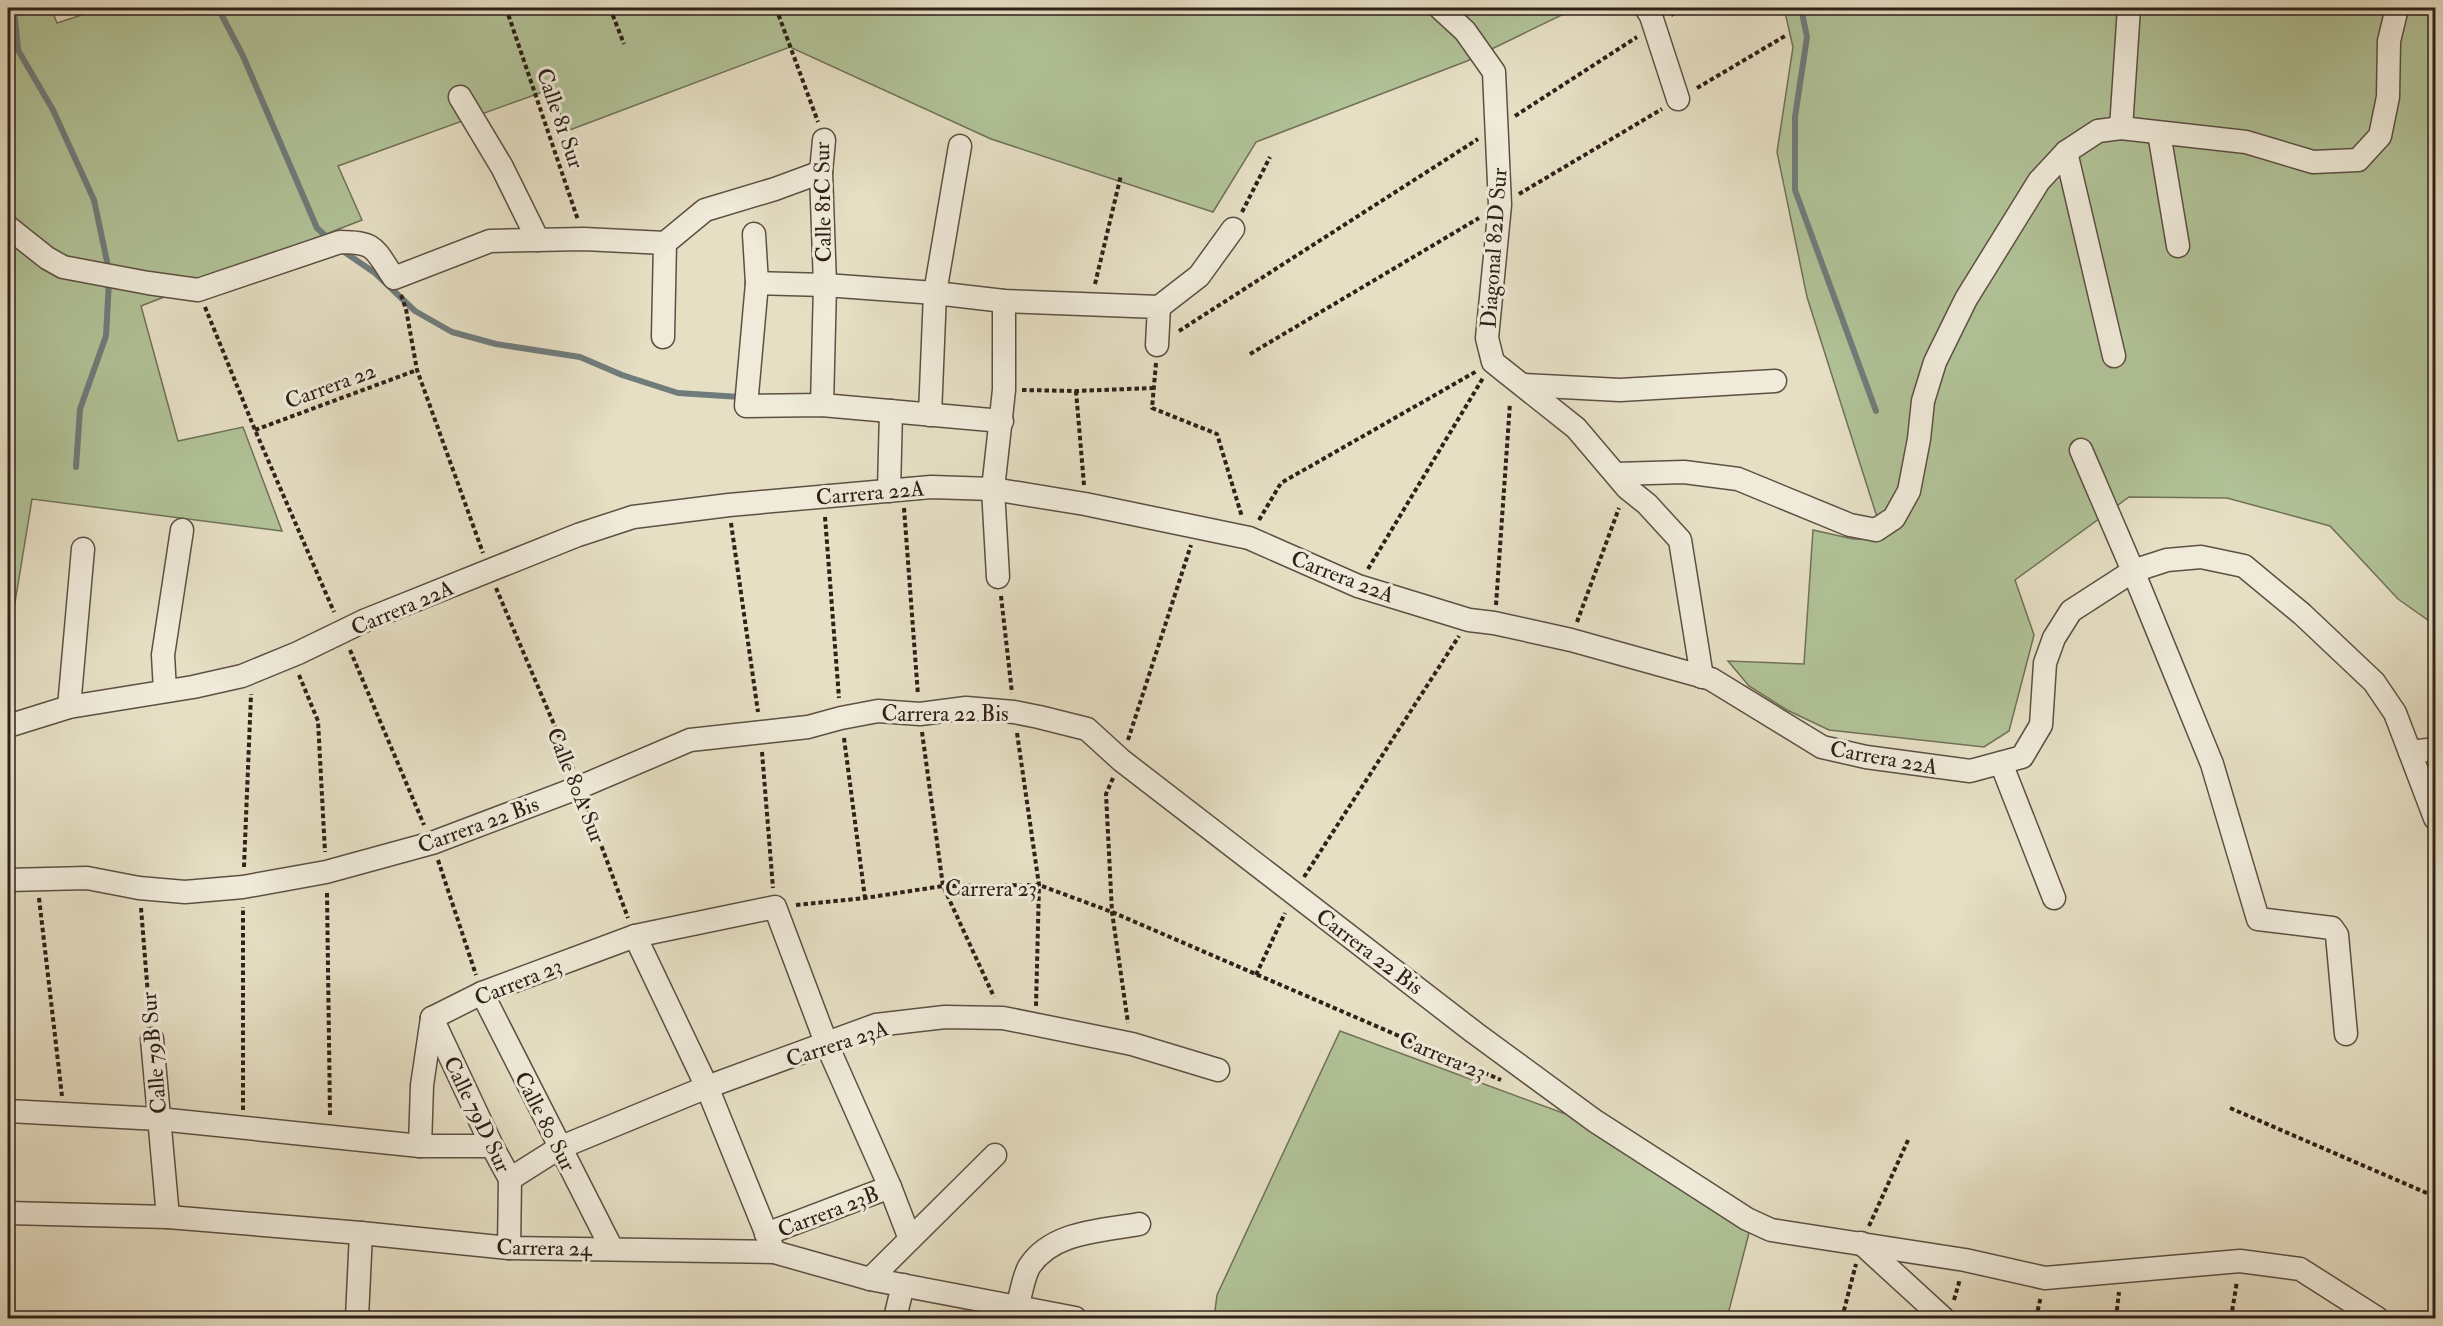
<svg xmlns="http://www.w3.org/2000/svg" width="2443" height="1326" font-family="'IM FELL Double Pica',serif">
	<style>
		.green { fill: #b1c297; stroke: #707158; stroke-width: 1.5 }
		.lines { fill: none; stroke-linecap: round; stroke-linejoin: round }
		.stream { stroke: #707c7c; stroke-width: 6 }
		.minor-casing { stroke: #5d5043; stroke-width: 25 }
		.path { stroke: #2f2018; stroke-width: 4; stroke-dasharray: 4.5 3; stroke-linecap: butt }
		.minor { stroke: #efead9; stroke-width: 22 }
		.labels { text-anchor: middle; stroke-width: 6; stroke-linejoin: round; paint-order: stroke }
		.street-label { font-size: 22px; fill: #2f2018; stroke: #efead9 }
	</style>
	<rect width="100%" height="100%" fill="#e6dfc4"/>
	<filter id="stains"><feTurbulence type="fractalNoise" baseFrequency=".00333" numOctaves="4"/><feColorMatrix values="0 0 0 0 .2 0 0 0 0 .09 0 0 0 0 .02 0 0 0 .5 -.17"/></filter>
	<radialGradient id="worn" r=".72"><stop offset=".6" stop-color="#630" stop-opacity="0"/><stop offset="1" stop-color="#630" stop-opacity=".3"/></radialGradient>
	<g class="green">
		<polygon points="8,8 51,8 57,23 100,9 100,8 1576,8 1467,61 1256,142 1213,212 991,139 790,47 567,131 551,89 338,166 362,220 141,306 178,441 243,427 282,531 32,499 8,645"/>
		<polygon points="1784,8 2435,8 2435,625 2398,599 2330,526 2227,498 2129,497 2015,580 2034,635 2009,731 1984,747 1829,730 1787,710 1749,686 1728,661 1804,664 1813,530 1853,539 1884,539 1807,297 1777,152 1793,47"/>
		<polygon points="1340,1031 1590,1123 1749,1233 1727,1318 1214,1318 1217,1295"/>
	</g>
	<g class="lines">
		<g class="stream">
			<polyline points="14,8 18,50 53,110 94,200 109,271"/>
			<polyline points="218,8 243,56 317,228 330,240"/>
			<polyline points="1801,8 1807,37 1795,117 1795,190 1876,411"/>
			<polyline points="340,249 375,273 415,311 452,332 496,344 580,357 622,375 678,393 740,397"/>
			<polyline points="76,467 80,409 106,336 109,281"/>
		</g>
		<defs>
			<g id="minor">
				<polyline points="1440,8 1465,31 1494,72 1500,205 1487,338 1493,362 1576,428 1627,488 1647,504 1680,540 1702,677"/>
				<polyline points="1646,8 1651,16 1678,99"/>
				<polyline points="460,97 502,167 538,240"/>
				<polyline points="2121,128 2129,8"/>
				<polyline points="2159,133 2178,246"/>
				<polyline points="2066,152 2114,356"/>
				<path d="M8,227L47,258L63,267L148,283L198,290L340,242C377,242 374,249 394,278L490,241L584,239L665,243"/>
				<polyline points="754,234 757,283 746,406 822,405 1002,421"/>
				<polyline points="757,283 825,285 935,293 1004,301 1159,307 1157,345"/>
				<polyline points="1159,307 1199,276 1233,229"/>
				<polyline points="663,337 665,243 705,210 775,189 821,172"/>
				<polyline points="1523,385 1620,390 1775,381"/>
				<polyline points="822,405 825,285 821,172 824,140"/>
				<polyline points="930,415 935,293 960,146"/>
				<polyline points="2081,450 2133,571 2212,764 2258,919 2332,928 2337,935 2346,1034"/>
				<polyline points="1616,474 1684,472 1738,479 1850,525 1876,530 1894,518 1909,491 1919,439 1923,401 1935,362 1966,299 2039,181 2066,152 2098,131 2121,128 2246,142 2313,162 2358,160 2380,136 2388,97 2389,41 2397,8"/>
				<polyline points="889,491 891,411"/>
				<polyline points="998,577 993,489 1004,390 1004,301"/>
				<polyline points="165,691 163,655 182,530"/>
				<polyline points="69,707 83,549"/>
				<polyline points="8,726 69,707 193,687 242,676 298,653 366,620 578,535 633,517 729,505 931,487 993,489 1085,504 1249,538 1358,586 1469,620 1494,623 1571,640 1711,679 1822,747 1866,757 1970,771 2022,757 2041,725 2045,663 2054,638 2071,611 2133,571 2167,560 2201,557 2244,566 2302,614 2374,682 2395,713 2435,818"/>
				<polyline points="2410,752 2436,749"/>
				<polyline points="2001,763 2054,898"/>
				<polyline points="8,880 87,878 139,888 185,892 243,887 326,872 432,843 580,787 690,740 808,727 841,718 878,711 920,714 966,708 1014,712 1039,717 1087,729 1121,760 1475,1033 1595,1121 1747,1219 1771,1230 1965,1260 2045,1278 2240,1261 2300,1269 2377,1318"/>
				<polyline points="635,936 707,1087 774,1252"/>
				<polyline points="482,993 612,1249"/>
				<polyline points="432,1018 482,993 635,936 775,907 827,1045 890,1187 910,1239"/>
				<polyline points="432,1018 492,1146 510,1179 509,1248"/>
				<polyline points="152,1039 168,1217"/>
				<polyline points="8,1111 159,1119 420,1146 492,1146"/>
				<polyline points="420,1146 422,1085 432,1018"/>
				<polyline points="510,1179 559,1148 707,1087 876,1025 945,1017 1003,1018 1132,1044 1218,1070"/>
				<polyline points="8,1213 168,1217 361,1233 509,1248 774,1252 870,1279 1075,1318"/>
				<polyline points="766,1234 890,1187"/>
				<polyline points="1861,1243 1943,1318"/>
				<polyline points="870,1279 995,1155"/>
				<path d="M1017,1307C1021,1295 1023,1278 1029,1267C1052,1231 1102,1231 1139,1224"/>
				<polyline points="357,1318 361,1233"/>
				<polyline points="895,1318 903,1285"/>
			</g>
		</defs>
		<use href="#minor" class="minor-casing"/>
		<g class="path">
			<polyline points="506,8 578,220"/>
			<polyline points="610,8 624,44"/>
			<polyline points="776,8 818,122"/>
			<polyline points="1671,15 1683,8"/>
			<polyline points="1697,88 1785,36"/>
			<polyline points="1515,116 1637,37"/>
			<polyline points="1519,194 1662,109"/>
			<polyline points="1242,212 1270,157"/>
			<polyline points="1095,284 1121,175"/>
			<polyline points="401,295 406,309 417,370 483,553"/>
			<polyline points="205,307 255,430 334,612"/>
			<polyline points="1179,331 1478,139"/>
			<polyline points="1250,354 1479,218"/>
			<polyline points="1156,363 1152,408 1217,434 1242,517"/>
			<polyline points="1022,390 1076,391 1153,388"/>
			<polyline points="1076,391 1084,485"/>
			<polyline points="255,430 417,370"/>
			<polyline points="904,508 918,695"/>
			<polyline points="825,517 839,698"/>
			<polyline points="1259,520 1281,483 1477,371"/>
			<polyline points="731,523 758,712"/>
			<polyline points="1368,569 1483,378"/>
			<polyline points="496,588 573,769"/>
			<polyline points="1001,596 1012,693"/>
			<polyline points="1496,605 1510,403"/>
			<polyline points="1577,622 1619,508"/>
			<polyline points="350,650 424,825"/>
			<polyline points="299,675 318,721 325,852"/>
			<polyline points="922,732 943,886 994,997"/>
			<polyline points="1017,733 1039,885 1036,1006"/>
			<polyline points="844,738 865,898"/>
			<polyline points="1128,740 1191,545"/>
			<polyline points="762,752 773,888"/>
			<polyline points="1113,778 1106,794 1112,912 1128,1023"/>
			<polyline points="586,804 628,918"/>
			<polyline points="438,860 476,975"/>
			<polyline points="244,867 251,694"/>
			<polyline points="1304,877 1459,636"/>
			<polyline points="327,893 330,1116"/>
			<polyline points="39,898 62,1096"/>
			<polyline points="796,905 865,898 943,886 1039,885 1112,912 1501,1080"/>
			<polyline points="141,908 150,1020"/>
			<polyline points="1256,975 1285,913"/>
			<polyline points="2230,1108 2436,1197"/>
			<polyline points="243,1110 243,907"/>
			<polyline points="1869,1226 1909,1138"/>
			<polyline points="1954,1300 1960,1279"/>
			<polyline points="1842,1318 1856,1264"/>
			<polyline points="2036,1318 2041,1296"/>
			<polyline points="2116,1318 2119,1292"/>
			<polyline points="2231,1318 2237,1281"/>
		</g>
		<use href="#minor" class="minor"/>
	</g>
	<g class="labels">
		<g class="street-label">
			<text transform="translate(561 118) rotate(71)" y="8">Calle 81 Sur</text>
			<text transform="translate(822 202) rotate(-91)" y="8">Calle 81C Sur</text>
			<text transform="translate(1493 248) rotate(-86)" y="8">Diagonal 82D Sur</text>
			<text transform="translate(330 385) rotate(-20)" y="8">Carrera 22</text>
			<text transform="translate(870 492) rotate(-5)" y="8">Carrera 22A</text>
			<text transform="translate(1343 576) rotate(21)" y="8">Carrera 22A</text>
			<text transform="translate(402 607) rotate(-23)" y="8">Carrera 22A</text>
			<text x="945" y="721">Carrera 22 Bis</text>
			<text transform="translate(1884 757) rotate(10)" y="8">Carrera 22A</text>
			<text transform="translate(577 785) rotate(68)" y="8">Calle 80A Sur</text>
			<text transform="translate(478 824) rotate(-20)" y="8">Carrera 22 Bis</text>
			<text x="991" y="896">Carrera 23</text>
			<text transform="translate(1370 951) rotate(37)" y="8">Carrera 22 Bis</text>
			<text transform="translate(518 981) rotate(-22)" y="8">Carrera 23</text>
			<text transform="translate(837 1043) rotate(-18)" y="8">Carrera 23A</text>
			<text transform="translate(153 1053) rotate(-95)" y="8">Calle 79B Sur</text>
			<text transform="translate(1443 1055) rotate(23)" y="8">Carrera 23</text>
			<text transform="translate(478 1114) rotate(64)" y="8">Calle 79D Sur</text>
			<text transform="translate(546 1121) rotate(63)" y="8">Calle 80 Sur</text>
			<text transform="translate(828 1211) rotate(-21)" y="8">Carrera 23B</text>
			<text transform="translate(544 1247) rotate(1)" y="8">Carrera 24</text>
		</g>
	</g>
	<rect width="2443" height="1326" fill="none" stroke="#e6dfc4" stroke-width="30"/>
	<rect x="9" y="9" width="2425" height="1308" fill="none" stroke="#2f2018" stroke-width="3"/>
	<rect x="15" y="15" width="2413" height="1296" fill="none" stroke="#2f2018" stroke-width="1.5"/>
	<rect width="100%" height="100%" filter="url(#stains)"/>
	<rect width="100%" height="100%" fill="url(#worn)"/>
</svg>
